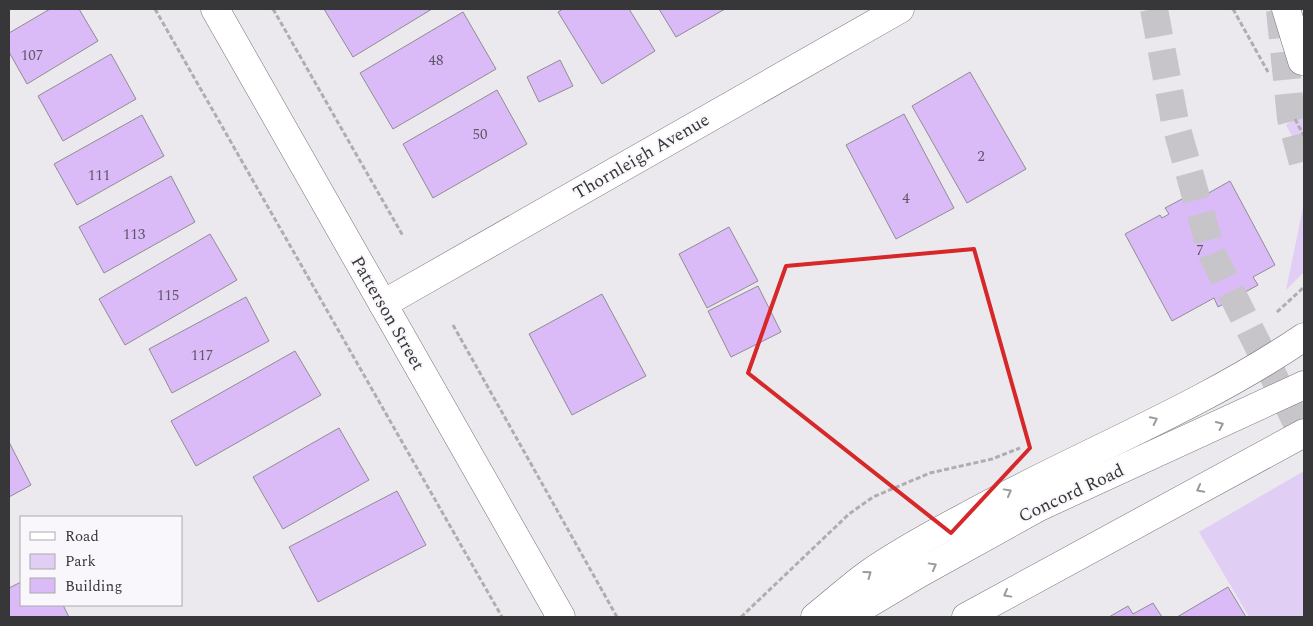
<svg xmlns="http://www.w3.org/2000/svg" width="1313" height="626" font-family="Spectral,serif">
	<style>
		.green { fill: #e1cef5 }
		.building { fill: #dabbf8; stroke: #8f8d92 }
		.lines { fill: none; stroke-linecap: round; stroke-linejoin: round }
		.highway-tunnel { stroke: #c8c5ca; stroke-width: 28; stroke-dasharray: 28 14; stroke-linecap: butt }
		.minor-casing { stroke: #747277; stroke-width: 29 }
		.major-casing { stroke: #747277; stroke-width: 29 }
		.highway-casing { stroke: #747277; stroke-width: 29 }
		.path { stroke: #afadb1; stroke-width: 3; stroke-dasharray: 5 2.5; stroke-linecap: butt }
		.minor { stroke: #fff; stroke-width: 28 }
		.major { stroke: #fff; stroke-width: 28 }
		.highway { stroke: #fff; stroke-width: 28 }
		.oneway { stroke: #9b9a9c }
		.marked { fill: none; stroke: #d62828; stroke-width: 4; stroke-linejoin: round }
		.labels { text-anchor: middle; stroke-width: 4; stroke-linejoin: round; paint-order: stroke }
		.number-label { font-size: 15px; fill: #605768 }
		.street-label { font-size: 18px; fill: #373638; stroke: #f9f7fc }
	</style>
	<rect width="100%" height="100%" fill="#ece9ee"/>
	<g class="green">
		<polygon points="1304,112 1304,158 1286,125"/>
		<polygon points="1304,203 1304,272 1286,290"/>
		<polygon points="1304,471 1304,617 1249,617 1199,532"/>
	</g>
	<g class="building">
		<polygon points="50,9 79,9 98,41 27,84 9,52 9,33"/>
		<polygon points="324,9 432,9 353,57"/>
		<polygon points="563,9 629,9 655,51 602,84 558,12"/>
		<polygon points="659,9 725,9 676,37"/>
		<polygon points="463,12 496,69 393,129 360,73"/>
		<polygon points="111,54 136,99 63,141 38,96"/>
		<polygon points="560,60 573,86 539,102 527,77"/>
		<polygon points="970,72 1026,169 967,203 912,106"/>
		<polygon points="497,90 527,144 433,198 403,144"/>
		<polygon points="904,114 954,208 896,239 846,145"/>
		<polygon points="142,115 164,156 77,205 54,164"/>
		<polygon points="171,176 195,222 104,273 79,227"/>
		<polygon points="1230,181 1275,265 1253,277 1258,285 1218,307 1214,298 1172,321 1125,234 1160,215 1162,218 1169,214 1165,208 1201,189 1205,195"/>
		<polygon points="729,227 758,281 707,308 679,254"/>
		<polygon points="210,234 237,280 125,345 99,299"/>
		<polygon points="758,286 781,332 731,357 708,311"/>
		<polygon points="602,294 646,376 572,415 529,334"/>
		<polygon points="246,297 269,341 172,393 149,349"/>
		<polygon points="295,351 321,395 196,466 171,421"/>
		<polygon points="339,428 369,480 283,529 253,477"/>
		<polygon points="9,442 31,485 9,497"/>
		<polygon points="397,491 426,545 318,602 289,547"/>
		<polygon points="21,582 21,605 63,605 69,617 9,617 9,588"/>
		<polygon points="1228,587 1246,617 1177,617"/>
		<polygon points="1153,603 1162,617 1109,617 1128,606 1133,614"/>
	</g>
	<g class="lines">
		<g class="highway-tunnel">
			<polyline points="1154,9 1175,122 1212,254 1304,437"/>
			<polyline points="1280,10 1291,118 1304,167"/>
		</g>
		<defs>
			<g id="minor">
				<polyline points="1286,9 1302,61"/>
				<polyline points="383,304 900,9"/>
			</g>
			<g id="major">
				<polyline points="215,9 561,617"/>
				<polyline points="846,617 920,573 1039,507 1304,385"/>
				<polyline points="966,617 1304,433"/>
			</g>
			<path id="highway" d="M815,617C833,603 850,587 868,574C898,553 931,535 963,518C1075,456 1198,409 1304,337"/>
		</defs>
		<use href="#minor" class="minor-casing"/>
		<use href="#major" class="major-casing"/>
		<use href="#highway" class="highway-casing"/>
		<g class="path">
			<polyline points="155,9 502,617"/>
			<polyline points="273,9 403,236"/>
			<polyline points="1233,9 1268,72"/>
			<polyline points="1295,119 1304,136"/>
			<polyline points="1277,312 1304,287"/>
			<polyline points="453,325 617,617"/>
			<polyline points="741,617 849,514 873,497 930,473 992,459 1020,448"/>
		</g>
		<use href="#minor" class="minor"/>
		<use href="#major" class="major"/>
		<use href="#highway" class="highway"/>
	</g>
	<defs><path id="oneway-chevron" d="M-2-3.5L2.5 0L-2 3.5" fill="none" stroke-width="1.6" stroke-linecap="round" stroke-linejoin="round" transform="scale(1.25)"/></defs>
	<g class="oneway">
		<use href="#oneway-chevron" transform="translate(1154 420) rotate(-26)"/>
		<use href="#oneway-chevron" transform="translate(1220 425) rotate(-25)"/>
		<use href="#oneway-chevron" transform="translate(1200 489) rotate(152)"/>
		<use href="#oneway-chevron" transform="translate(1008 492) rotate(-29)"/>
		<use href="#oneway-chevron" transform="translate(933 566) rotate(-29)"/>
		<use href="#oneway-chevron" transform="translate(868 574) rotate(-36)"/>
		<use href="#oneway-chevron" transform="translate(1007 594) rotate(151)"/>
	</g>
	<path class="marked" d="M974,249L1030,448L951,533L748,373L786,266Z"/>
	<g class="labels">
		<g class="number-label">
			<text x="32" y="60">107</text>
			<text x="436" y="65">48</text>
			<text x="480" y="139">50</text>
			<text x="981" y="161">2</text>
			<text x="99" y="180">111</text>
			<text x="906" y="203">4</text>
			<text x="134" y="239">113</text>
			<text x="1200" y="255">7</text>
			<text x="168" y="300">115</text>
			<text x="202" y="360">117</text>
		</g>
		<g class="street-label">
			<text transform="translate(641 156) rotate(-30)" y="6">Thornleigh Avenue</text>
			<text transform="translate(388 313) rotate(60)" y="6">Patterson Street</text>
			<text transform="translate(1071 493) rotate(-25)" y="6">Concord Road</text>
		</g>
	</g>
	<rect width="1313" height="626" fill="none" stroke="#373638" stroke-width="20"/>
	<rect x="20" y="516" width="162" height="90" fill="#f9f7fc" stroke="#abaaae"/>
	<rect x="30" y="532" width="25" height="8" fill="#ffffff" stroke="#abaaae"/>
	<text x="65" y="541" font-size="15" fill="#373638">Road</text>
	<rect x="30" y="554" width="25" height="15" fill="#e1cef5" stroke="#abaaae"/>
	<text x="65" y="566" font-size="15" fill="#373638">Park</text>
	<rect x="30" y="578" width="25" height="15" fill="#dabbf8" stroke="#abaaae"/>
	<text x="65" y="591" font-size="15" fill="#373638">Building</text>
</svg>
